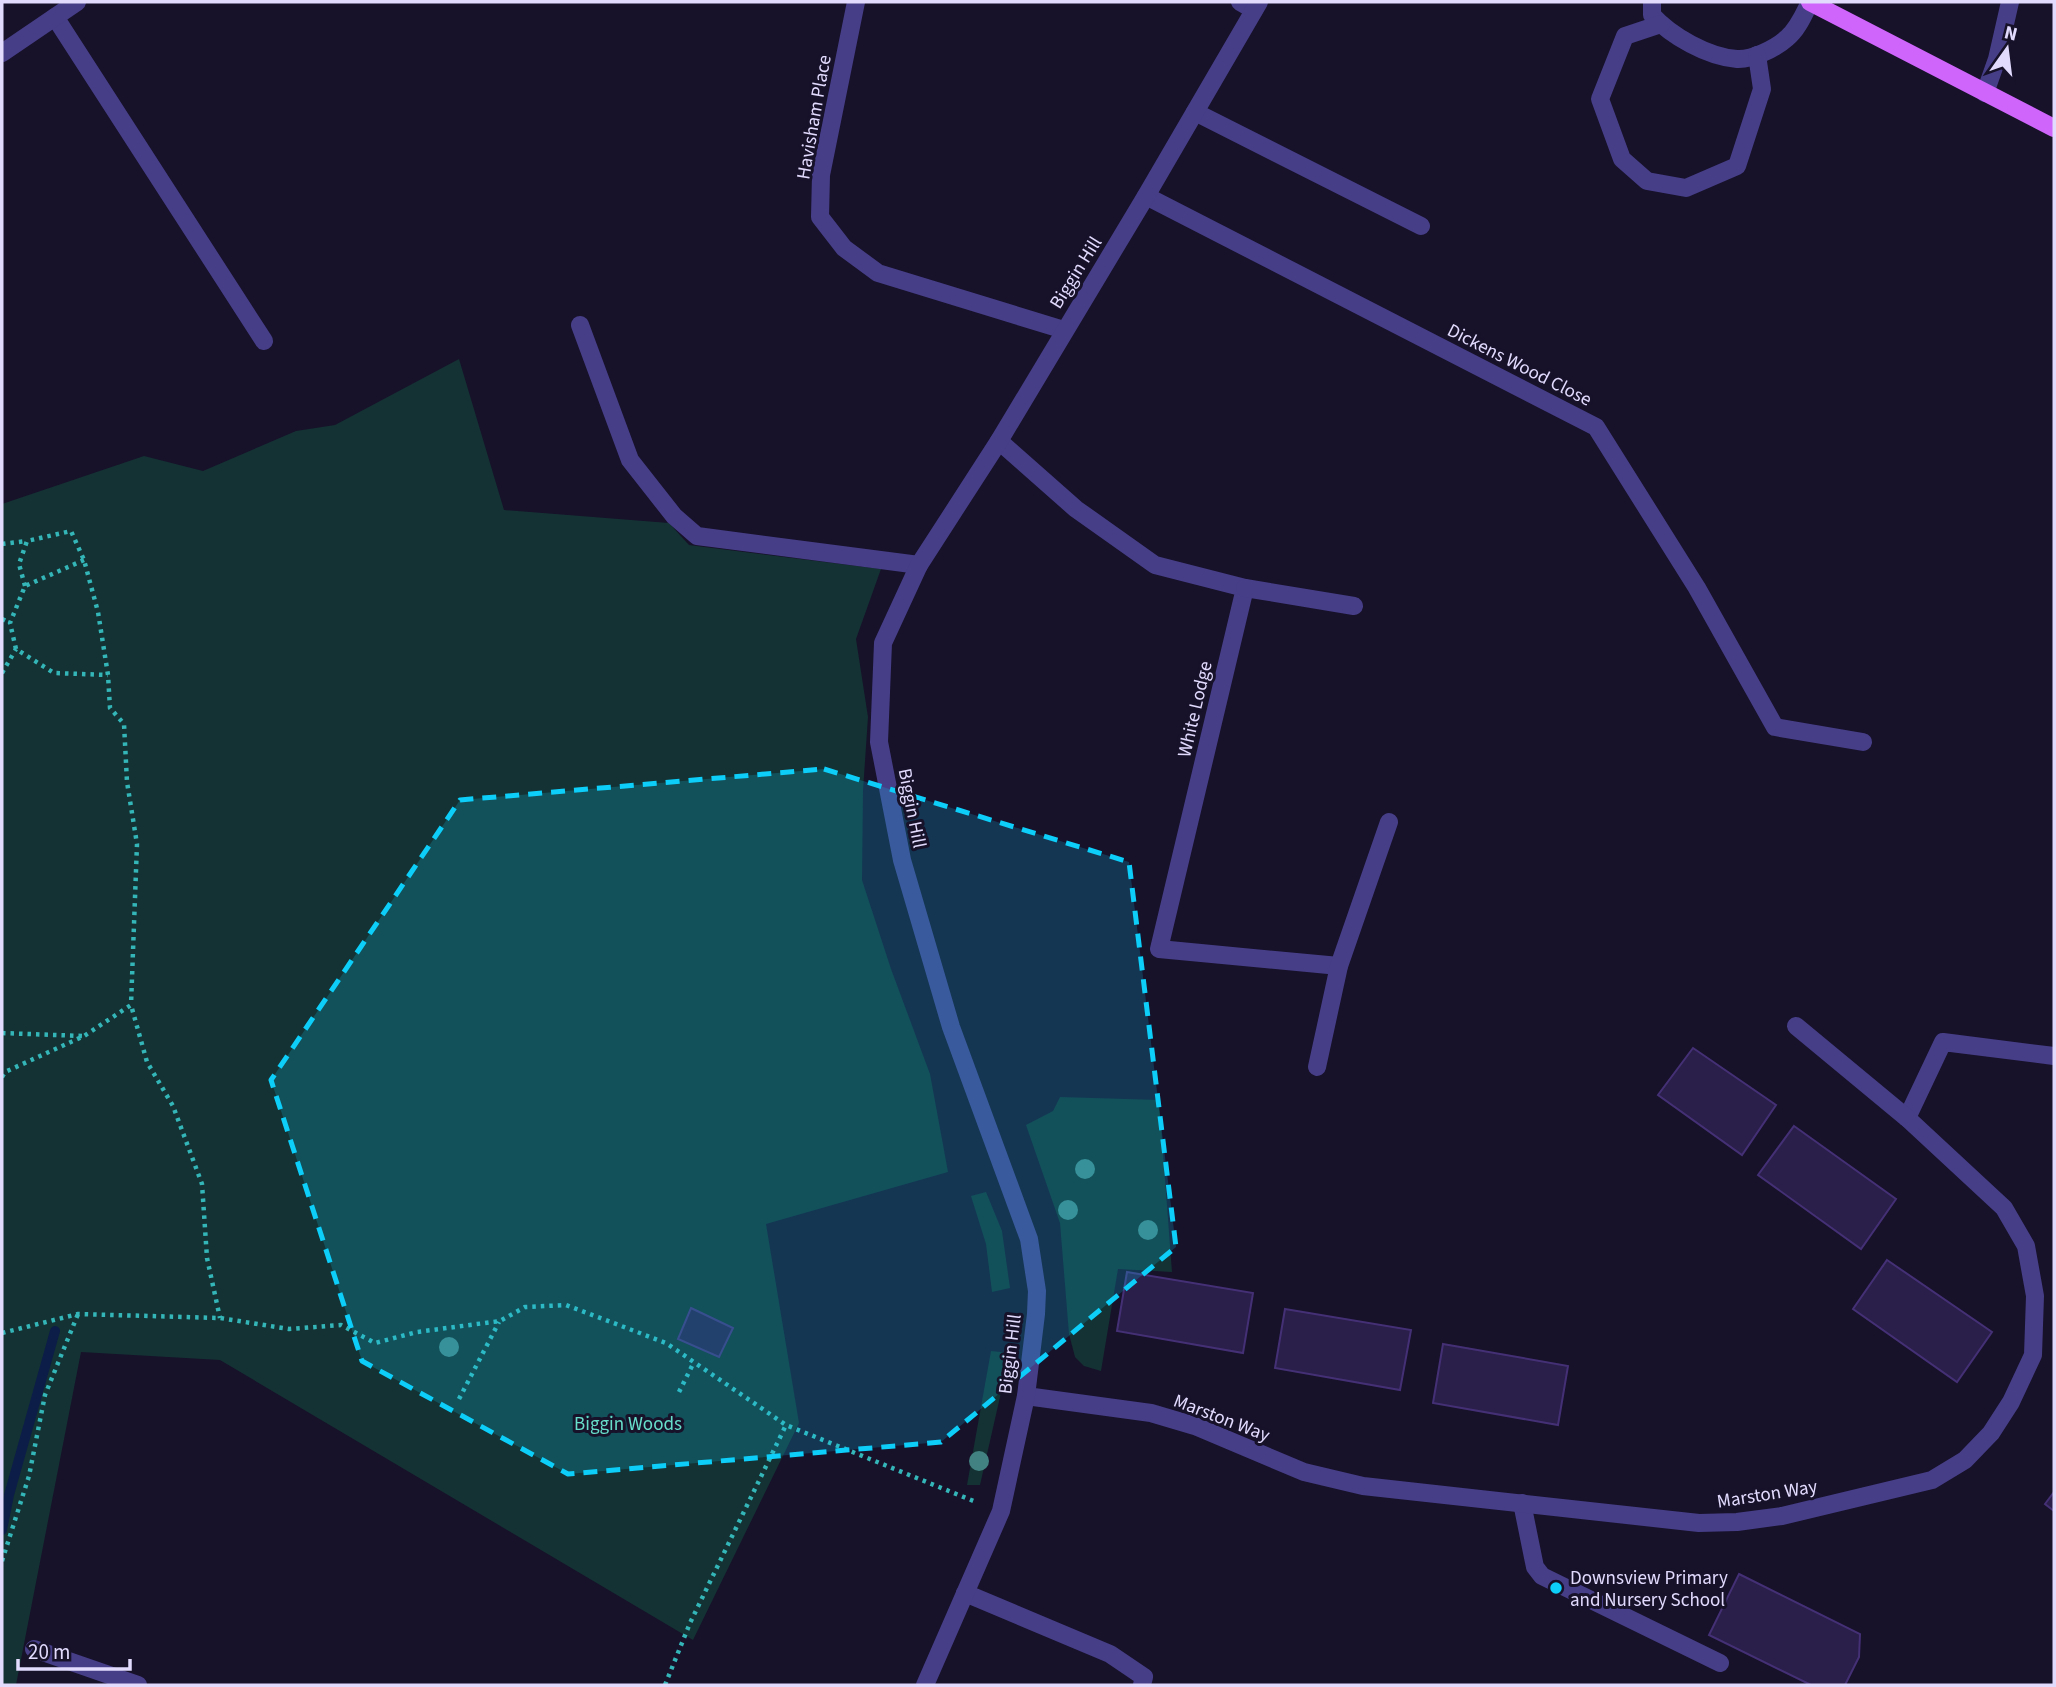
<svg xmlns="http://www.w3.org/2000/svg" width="2056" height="1687" font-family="'Source Sans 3',sans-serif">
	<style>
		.green { fill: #143233 }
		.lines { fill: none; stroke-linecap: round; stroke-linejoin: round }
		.stream { stroke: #0c1d48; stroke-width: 10 }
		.building { fill: #2a1e4a; stroke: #443075; stroke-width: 2 }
		.path { stroke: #34b6b9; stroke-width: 4.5; stroke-dasharray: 3.5 5; stroke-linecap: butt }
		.lane { stroke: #463e87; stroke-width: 18 }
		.street { stroke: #463e87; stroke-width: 18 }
		.primary { stroke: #cf65fb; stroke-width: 18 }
		.tree { fill: #438282 }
		.marked { fill: #0ccef9; fill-opacity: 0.2; stroke: #0ccef9; stroke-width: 5; stroke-dasharray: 14 9; stroke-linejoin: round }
		.poi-dot { fill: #0ccef9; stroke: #17112a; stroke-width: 2.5 }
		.labels { text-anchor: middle; stroke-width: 6; stroke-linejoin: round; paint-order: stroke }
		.street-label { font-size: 19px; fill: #e2dbfe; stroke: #17112a }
		.park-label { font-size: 19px; fill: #67deca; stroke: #17112a }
		.poi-label { font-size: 19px; fill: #e2dbfe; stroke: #17112a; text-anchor: start }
	</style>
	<rect width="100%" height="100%" fill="#17112a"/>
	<g class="green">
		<polygon points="459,359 504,510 669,523 689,545 881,569 856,639 868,717 863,791 862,880 891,969 930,1074 948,1172 766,1224 799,1423 693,1640 220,1360 81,1352 16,1685 2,1685 2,504 144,456 203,471 296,431 335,425"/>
		<polygon points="1060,1097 1159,1100 1172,1272 1118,1269 1101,1371 1084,1366 1075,1357 1069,1334 1060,1223 1026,1125 1053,1111"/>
		<polygon points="986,1192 1002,1231 1010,1288 992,1292 986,1244 971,1196"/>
		<polygon points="991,1351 1010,1353 980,1485 967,1485"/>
	</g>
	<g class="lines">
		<polyline class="stream" points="2,1530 9,1495 55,1331"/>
	</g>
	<g class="building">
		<polygon points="1693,1048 1776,1105 1742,1155 1658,1095"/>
		<polygon points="1794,1126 1896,1199 1861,1249 1758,1175"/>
		<polygon points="1887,1260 1992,1332 1957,1382 1853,1309"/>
		<polygon points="1127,1272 1253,1293 1243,1353 1117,1331"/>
		<polygon points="691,1308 733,1328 719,1357 678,1339"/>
		<polygon points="1285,1309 1411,1330 1400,1390 1275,1368"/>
		<polygon points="1443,1344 1568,1366 1558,1425 1433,1403"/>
		<polygon points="2054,1492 2054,1511 2045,1504"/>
		<polygon points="1739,1574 1860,1634 1859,1657 1845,1685 1811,1685 1709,1635"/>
	</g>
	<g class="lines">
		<g class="path">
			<polyline points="2,544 27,541"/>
			<polyline points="84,560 25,586 10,623 16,649 54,673 108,675"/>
			<polyline points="25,586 19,564 27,541 71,531 84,560 98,612 108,675 110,708 124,724 127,782 137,844 131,1005"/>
			<polyline points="2,619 10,623"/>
			<polyline points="2,673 16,649"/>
			<polyline points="2,1033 83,1036"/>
			<polyline points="2,1077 5,1072 84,1036 131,1005 147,1062 173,1106 202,1184 207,1258 220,1318"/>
			<polyline points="2,1333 78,1314 220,1318 289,1329 341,1325 375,1343 417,1332 500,1321 525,1307 566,1305 666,1343 786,1425 976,1502"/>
			<polyline points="679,1392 694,1362"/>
			<polyline points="459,1399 499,1322"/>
			<polyline points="2,1561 29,1476 45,1395 78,1314"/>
			<polyline points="665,1685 690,1623 786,1425"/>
		</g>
		<g class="lane">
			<polyline points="1240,2 1254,10"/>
			<path d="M1652,2V15C1671,36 1708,57 1737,59C1752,60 1776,48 1787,38C1798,29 1804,14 1810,2"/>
			<polyline points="55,17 264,341"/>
			<polyline points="1661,24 1625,36 1600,99 1622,159 1647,181 1686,188 1737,166 1762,89 1757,55"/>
			<polyline points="1985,93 1997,59 2010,2"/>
			<polyline points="1195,112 1421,226"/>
			<polyline points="580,325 630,460 674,516 697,536 919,565"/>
			<polyline points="1522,1503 1535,1567 1542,1576 1720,1663"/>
			<polyline points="965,1593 1110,1654 1144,1677 1142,1685"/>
		</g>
		<g class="street">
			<polyline points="856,2 821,175 820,217 844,248 878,273 1064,330"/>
			<polyline points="2,53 77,2"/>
			<polyline points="1146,196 1596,427 1697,588 1775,727 1863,742"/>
			<polyline points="999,441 1076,509 1155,565 1245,588 1159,949 1339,966"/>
			<polyline points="1245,588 1354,606"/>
			<polyline points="1317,1067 1339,966 1389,822"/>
			<polyline points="1907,1118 1943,1042 2054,1056"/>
			<polyline points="1026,1396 1151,1413 1195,1426 1304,1472 1363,1486 1699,1523 1737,1522 1782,1516 1932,1480 1965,1460 1991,1433 2011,1402 2033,1355 2035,1296 2026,1246 2004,1208 1907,1118 1796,1026"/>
			<polyline points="34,1649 138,1685"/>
			<polyline points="925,1685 1001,1511 1026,1396 1036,1314 1037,1291 1029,1239 951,1027 902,860 879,742 883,643 919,565 999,441 1146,196 1259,2"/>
		</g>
		<polyline class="primary" points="1810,2 2054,128"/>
	</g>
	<g class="tree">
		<circle cx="1085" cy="1169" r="10"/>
		<circle cx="1068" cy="1210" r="10"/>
		<circle cx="1148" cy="1230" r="10"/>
		<circle cx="449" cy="1347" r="10"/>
		<circle cx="979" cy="1461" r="10"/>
	</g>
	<path class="marked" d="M824,769L1129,862L1176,1247L941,1442L568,1474L362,1361L271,1080L460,800Z"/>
	<circle class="poi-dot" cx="1556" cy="1588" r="7"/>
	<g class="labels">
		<g class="street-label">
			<text transform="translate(813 117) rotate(-80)" y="7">Havisham Place</text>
			<text transform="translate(1075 272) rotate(-58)" y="7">Biggin Hill</text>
			<text transform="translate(1520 364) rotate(27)" y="7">Dickens Wood Close</text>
			<text transform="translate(1194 709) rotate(-77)" y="7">White Lodge</text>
			<text transform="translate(913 808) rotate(79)" y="7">Biggin Hill</text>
			<text transform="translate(1009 1354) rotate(-83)" y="7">Biggin Hill</text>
			<text transform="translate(1222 1417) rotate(21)" y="7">Marston Way</text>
			<text transform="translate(1767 1493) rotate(-9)" y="7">Marston Way</text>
		</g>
		<g class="park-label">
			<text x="628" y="1430">Biggin Woods</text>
		</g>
		<g class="poi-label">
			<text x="1570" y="1584">Downsview Primary<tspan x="1570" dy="22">and Nursery School</tspan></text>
		</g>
	</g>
	<rect width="2056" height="1687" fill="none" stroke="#e2dbfe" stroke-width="7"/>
	<g transform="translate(2007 49) rotate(14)" stroke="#17112a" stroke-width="5" paint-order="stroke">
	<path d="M0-5L12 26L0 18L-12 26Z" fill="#e2dbfe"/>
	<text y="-10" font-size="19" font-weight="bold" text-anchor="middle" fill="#e2dbfe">N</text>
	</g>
	<path d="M18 1659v10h112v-10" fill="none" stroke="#e2dbfe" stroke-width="3.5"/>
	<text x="28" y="1659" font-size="21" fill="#e2dbfe" stroke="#17112a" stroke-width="5" paint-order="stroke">20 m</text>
</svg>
